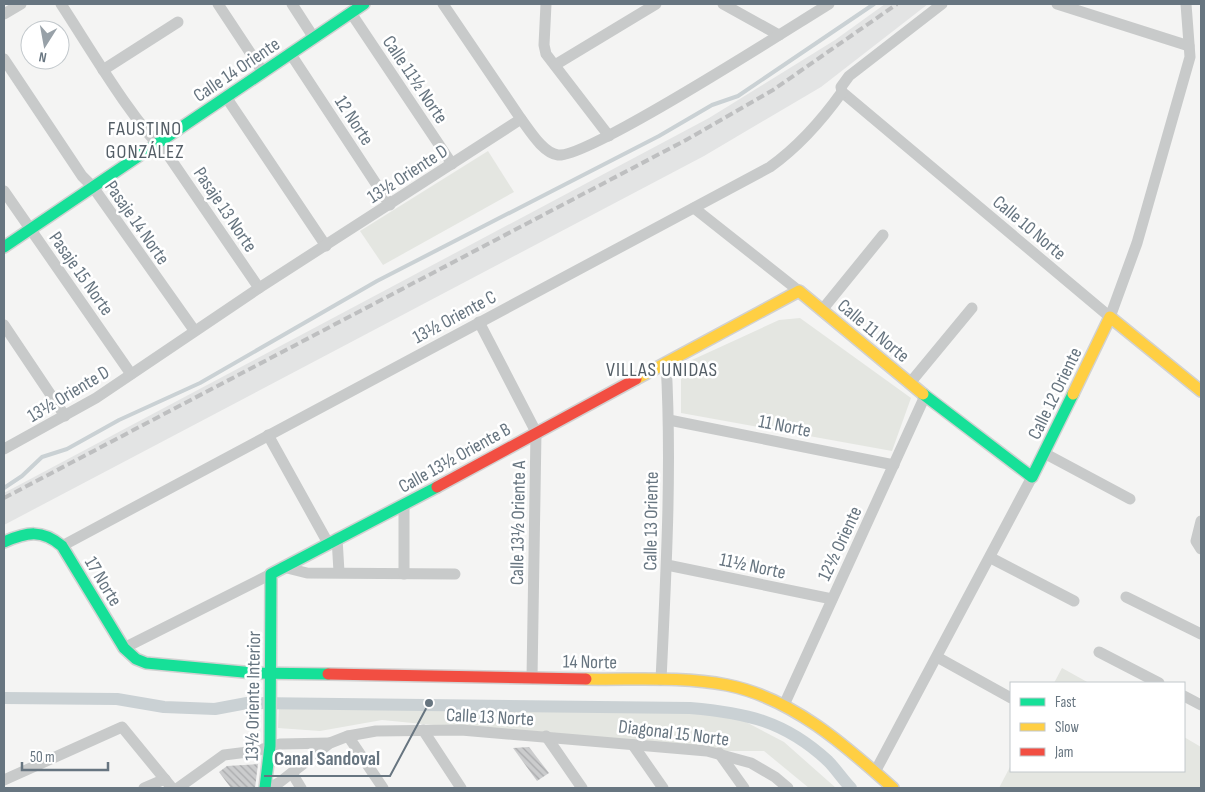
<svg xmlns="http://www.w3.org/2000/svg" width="1205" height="792" font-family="'Sofia Sans Condensed',sans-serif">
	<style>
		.built { fill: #e3e4e4 }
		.green { fill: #e4e6e1 }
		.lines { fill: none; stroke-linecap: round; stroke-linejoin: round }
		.stream { stroke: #cad1d4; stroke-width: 4 }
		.canal { stroke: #cad1d4; stroke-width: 12 }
		.building { fill: url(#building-back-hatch) }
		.fast-casing { stroke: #d1d1d1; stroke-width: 14 }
		.slow-casing { stroke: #d1d1d1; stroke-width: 14 }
		.jam-casing { stroke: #d1d1d1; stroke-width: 14 }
		.street { stroke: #c8caca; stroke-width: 11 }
		.fast { stroke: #16e098; stroke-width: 11 }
		.slow { stroke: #ffcf43; stroke-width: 11 }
		.jam { stroke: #f24e42; stroke-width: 11 }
		.rail { stroke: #bebfc0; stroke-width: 4; stroke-dasharray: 8 4; stroke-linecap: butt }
		.labels { text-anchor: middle; stroke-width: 5; stroke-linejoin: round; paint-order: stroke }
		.street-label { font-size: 19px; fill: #677580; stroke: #fff }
		.neighbourhood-label { font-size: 20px; letter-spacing: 1px; fill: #545e66; stroke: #fff }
		.leader { fill: none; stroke: #677580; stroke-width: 2 }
		.callout-dot { fill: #677580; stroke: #fff; stroke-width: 2 }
		.callout-label { font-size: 20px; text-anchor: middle; font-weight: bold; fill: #677580; stroke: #fff; stroke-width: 5; stroke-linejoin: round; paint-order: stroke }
	</style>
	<defs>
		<pattern id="building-back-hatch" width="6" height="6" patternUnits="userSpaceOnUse" patternTransform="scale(1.25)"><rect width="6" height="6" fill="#cbcccd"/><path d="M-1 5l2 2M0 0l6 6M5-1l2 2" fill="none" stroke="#a9aaac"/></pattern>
	</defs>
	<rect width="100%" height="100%" fill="#f4f4f3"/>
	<polygon class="built" points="885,4 928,4 821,87 704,156 4,525 4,493 709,118 835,40"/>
	<g class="green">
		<polygon points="488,151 514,192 383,265 360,231"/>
		<polygon points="800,318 911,398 892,451 681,413 681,365 779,320"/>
		<polygon points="1062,668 1089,683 1054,683"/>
		<polygon points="279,703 725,711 784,742 836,788 809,788 764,751 701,751 382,720 320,731 278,728"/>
		<polygon points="1184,737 1201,747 1201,788 999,788 1011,765 1011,771 1184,771"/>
	</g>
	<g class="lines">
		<polyline class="stream" points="4,488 22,476 42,457 67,449 119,420 200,383 377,281 659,136 712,105 738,96 874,4"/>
		<path class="canal" d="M4,698L117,699L164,707L215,709L247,703L690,708C747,713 785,721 828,761C836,769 843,780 851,788"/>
	</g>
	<g class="building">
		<polygon points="529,747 549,773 537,781 513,748"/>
		<polygon points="258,764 255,788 231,788 219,772 227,766"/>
	</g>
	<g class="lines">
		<defs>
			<g id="fast">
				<polyline points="4,247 364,4"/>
				<polyline points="923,394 1032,477 1073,394"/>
				<path d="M4,542C27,532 42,529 62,546L124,648L136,659L146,663L254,673L328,674"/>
				<polyline points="265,788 270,746 271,574 437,487"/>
			</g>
			<g id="slow">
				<polyline points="636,379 799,291 923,394"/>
				<polyline points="1073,394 1110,317 1201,391"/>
				<path d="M586,679C632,680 681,676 727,685C792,698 845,745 893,788"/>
			</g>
			<g id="jam">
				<polyline points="437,487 636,379"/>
				<polyline points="328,674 586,679"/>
			</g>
		</defs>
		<use href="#fast" class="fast-casing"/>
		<use href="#slow" class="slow-casing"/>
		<use href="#jam" class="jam-casing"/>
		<g class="street">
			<path d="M61,4C93,53 129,116 170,158L259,288"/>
			<polyline points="218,4 263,72"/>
			<polyline points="292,4 314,38"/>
			<polyline points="443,4 521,119"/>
			<polyline points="546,4 544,45 546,54 609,136"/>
			<polyline points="723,4 779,35"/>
			<polyline points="942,4 849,76 841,87 842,92 1110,317 1137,243 1190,57 1186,4"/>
			<polyline points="1057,4 1189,46"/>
			<polyline points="351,13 452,164"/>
			<polyline points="4,14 21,4"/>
			<polyline points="290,53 390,205"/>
			<polyline points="4,59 82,176 93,187 194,330"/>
			<polyline points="555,65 656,4"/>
			<polyline points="103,70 178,22"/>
			<polyline points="226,97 326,246"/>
			<polyline points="4,191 131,374"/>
			<polyline points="694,208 799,291"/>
			<polyline points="822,310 883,235"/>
			<polyline points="479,322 536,432 532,678"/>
			<polyline points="4,325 65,416"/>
			<polyline points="910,383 972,308"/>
			<polyline points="669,420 894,465"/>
			<polyline points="268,435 328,543"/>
			<path d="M4,449L96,398L259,288L521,119C530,131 543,153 558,155C587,159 791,27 829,4"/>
			<polyline points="1044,453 1130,499"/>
			<polyline points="1201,521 1196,541 1201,549"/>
			<polyline points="337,538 339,572"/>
			<path d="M62,546L770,167C798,147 822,120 842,92"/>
			<polyline points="991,558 1074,601"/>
			<polyline points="667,565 832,599"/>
			<polyline points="283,567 307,573 455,574"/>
			<polyline points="404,574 404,506"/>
			<polyline points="1126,597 1201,634"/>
			<polyline points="124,648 271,574"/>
			<polyline points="1099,652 1159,683"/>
			<polyline points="937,657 1011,698"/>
			<path d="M661,680C666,574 672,468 666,362"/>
			<polyline points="1184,696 1201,705"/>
			<polyline points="784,705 925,396"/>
			<polyline points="423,730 461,788"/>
			<polyline points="348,736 383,788"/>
			<polyline points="546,736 582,788"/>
			<polyline points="633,745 663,788"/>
			<polyline points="719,753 744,788"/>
			<polyline points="875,772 1032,477"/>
			<polyline points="292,773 301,788"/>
			<polyline points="4,780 122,727 172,788"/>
			<polyline points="144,788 165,779"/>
			<polyline points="178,788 224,755 256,751 280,744 330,743"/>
			<polyline points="269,788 280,782 330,743 348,736 376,731 461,730 707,751 751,763 775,777 788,788"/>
		</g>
		<use href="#fast" class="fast"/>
		<use href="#slow" class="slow"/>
		<use href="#jam" class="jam"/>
		<polyline class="rail" points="4,498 686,140 773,90 897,4"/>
	</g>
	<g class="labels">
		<g class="street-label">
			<text transform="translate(236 69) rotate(-34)" y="7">Calle 14 Oriente</text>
			<text transform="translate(416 79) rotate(56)" y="7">Calle 11½ Norte</text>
			<text transform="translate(355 120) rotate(57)" y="7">12 Norte</text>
			<text transform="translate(407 173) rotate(-33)" y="7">13½ Oriente D</text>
			<text transform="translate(226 209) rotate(56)" y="7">Pasaje 13 Norte</text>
			<text transform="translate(138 222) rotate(55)" y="7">Pasaje 14 Norte</text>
			<text transform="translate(1030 227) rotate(40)" y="7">Calle 10 Norte</text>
			<text transform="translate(82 273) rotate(55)" y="7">Pasaje 15 Norte</text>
			<text transform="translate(454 316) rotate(-28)" y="7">13½ Oriente C</text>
			<text transform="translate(874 330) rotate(40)" y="7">Calle 11 Norte</text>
			<text transform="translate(68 393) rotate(-31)" y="7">13½ Oriente D</text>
			<text transform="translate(1054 393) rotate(-64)" y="7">Calle 12 Oriente</text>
			<text transform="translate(785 425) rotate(11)" y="7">11 Norte</text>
			<text transform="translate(454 457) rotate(-29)" y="7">Calle 13½ Oriente B</text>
			<text transform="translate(650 521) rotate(-89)" y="7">Calle 13 Oriente</text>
			<text transform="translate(517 523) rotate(-89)" y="7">Calle 13½ Oriente A</text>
			<text transform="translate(839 543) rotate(-65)" y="7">12½ Oriente</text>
			<text transform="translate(753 565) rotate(12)" y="7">11½ Norte</text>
			<text transform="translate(104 581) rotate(59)" y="7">17 Norte</text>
			<text transform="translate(590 661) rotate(1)" y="7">14 Norte</text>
			<text transform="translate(252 696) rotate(-89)" y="7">13½ Oriente Interior</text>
			<text transform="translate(490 716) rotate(3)" y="7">Calle 13 Norte</text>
			<text transform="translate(674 732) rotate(7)" y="7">Diagonal 15 Norte</text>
		</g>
		<g class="neighbourhood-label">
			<text x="145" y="135">FAUSTINO<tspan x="145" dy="23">GONZÁLEZ</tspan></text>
			<text x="662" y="376">VILLAS UNIDAS</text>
		</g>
	</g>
	<path class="leader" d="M429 703L390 776H264"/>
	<circle class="callout-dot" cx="429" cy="703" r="5"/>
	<g class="callout-label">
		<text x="327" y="765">Canal Sandoval</text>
	</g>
	<rect width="1205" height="792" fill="none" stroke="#677580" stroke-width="10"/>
	<rect x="1010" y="682" width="175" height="90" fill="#ffffff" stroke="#c2c8cc"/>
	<rect x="1020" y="698" width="25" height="8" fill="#16e098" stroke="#c2c8cc"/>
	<text x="1055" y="707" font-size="15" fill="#677580">Fast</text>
	<rect x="1020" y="723" width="25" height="8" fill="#ffcf43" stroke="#c2c8cc"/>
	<text x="1055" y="732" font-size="15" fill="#677580">Slow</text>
	<rect x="1020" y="748" width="25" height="8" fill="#f24e42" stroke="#c2c8cc"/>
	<text x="1055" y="757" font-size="15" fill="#677580">Jam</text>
	<g transform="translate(45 45) rotate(191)"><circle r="24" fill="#ffffff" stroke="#c2c8cc"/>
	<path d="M0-4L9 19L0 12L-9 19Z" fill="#98a1a8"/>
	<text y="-8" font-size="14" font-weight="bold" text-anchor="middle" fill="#677580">N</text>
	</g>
	<path d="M22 762v8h86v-8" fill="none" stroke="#677580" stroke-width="2.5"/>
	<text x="30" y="762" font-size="15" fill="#677580" stroke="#ffffff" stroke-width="4" paint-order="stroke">50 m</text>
</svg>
